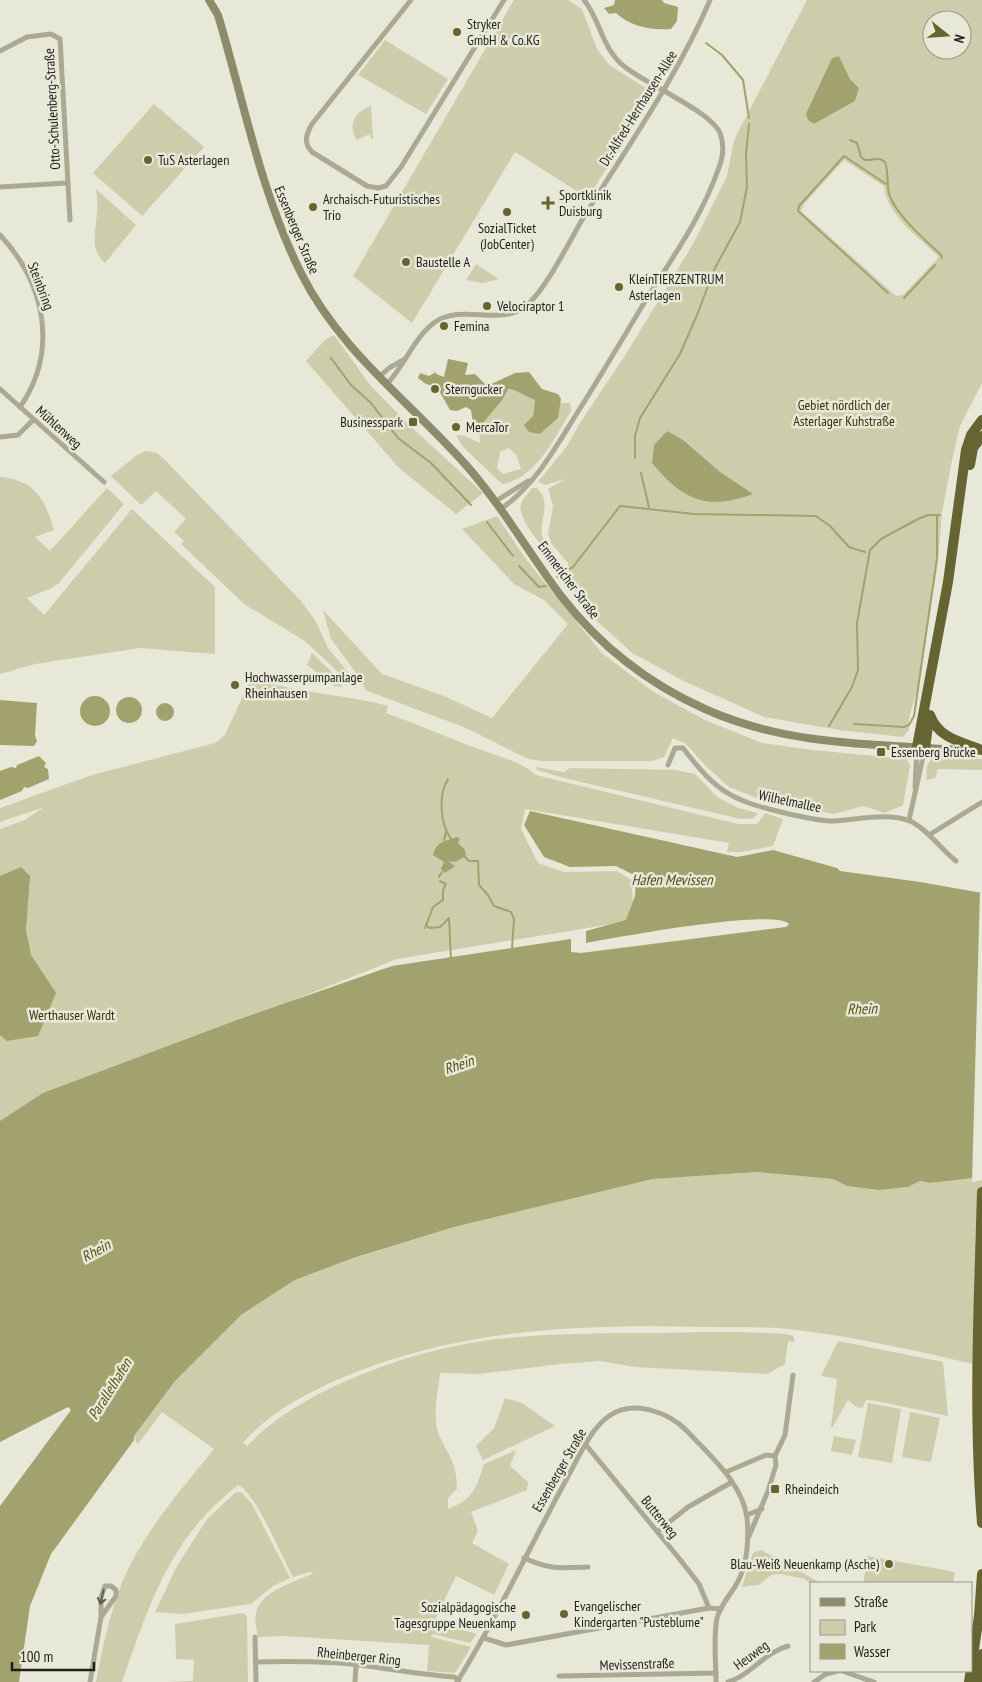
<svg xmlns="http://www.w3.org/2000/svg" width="982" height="1682" font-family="'PT Sans Narrow',sans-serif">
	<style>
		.green { fill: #cdcdac; fill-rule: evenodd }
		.water { fill: #a2a26e }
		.pier { fill: #e8e8d8 }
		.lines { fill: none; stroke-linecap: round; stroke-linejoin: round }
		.stream { stroke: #a2a26e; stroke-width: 2 }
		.street { stroke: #aaaa93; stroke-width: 5 }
		.secondary { stroke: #8c8c6b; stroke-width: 8 }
		.highway { stroke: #666433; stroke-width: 10 }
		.oneway { stroke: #5e5e50 }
		.poi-dot { fill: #666431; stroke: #e8e8d8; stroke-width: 2 }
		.labels { text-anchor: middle; stroke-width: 5; stroke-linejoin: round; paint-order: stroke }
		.poi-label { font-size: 14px; fill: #1f1f1a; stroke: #e8e8d8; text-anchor: start }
		.street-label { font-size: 14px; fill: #1f1f1a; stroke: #e8e8d8 }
		.park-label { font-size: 14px; fill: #353409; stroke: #e8e8d8 }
		.water-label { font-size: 15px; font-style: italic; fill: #535114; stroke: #e8e8d8 }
	</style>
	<rect width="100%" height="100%" fill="#e8e8d8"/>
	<g class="green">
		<polygon points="514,0 568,0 582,9 597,49 609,65 649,90 648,102 588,198 515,152 412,323 353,276"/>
		<path d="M807,0H982V383L960,426L952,460L942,513L938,562L919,683C916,699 907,714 909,730L903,737L839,730L764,717L684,681L632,653L582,607L572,585L568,563L551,543L548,534L553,506L548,489L565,479L545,485L538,482L567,446L580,423L626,354L693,244L727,176L734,140ZM932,20H962V50H932ZM839,56L850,79L859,88L855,101L814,124L825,74L832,58ZM844,160L884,186C886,215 920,238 939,257L903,295L896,296L801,211L804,204Z"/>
		<polygon points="385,40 448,79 426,114 358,75"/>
		<polygon points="154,104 204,147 142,216 93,173"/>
		<path d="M371,106L373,139H371L370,134L357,140C347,125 355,111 371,106Z"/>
		<path d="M96,189L136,225L105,263C89,249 96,232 97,213C98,205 97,197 96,189Z"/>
		<polygon points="476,264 499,279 483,283 466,280"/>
		<polygon points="334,335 370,385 407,423 483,493 456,514 399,468 306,361 325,340"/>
		<path d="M508,389C516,389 526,397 535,399L533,416L540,434L558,418L560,403H570L571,411C554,438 536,479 502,484L462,446L456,435L465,436L480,443L479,428L503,399ZM509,448L516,455L521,469L503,474L497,468L500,452Z"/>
		<polygon points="146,451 157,453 165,460 300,600 315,620 328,648 350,675 355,688 305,641 244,604 181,544 184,541 174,532 186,519 156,491 141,505 111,476 137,455"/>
		<path d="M0,477C34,480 45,498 54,530L35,537L50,551L107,488L124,504L59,583L52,588L27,598L44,615L132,509L215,587V654L140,648L35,664L0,674Z"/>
		<path d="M532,488H536C554,501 537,522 543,539C546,548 553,555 558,562C547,552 516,519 521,504C522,499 529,493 532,488Z"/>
		<polygon points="497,516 525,558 602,653 652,691 705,720 762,743 813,750 907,759 910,766 903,805 885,813 863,806 834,814 757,798 729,787 705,765 686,744 673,738 664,757 652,761 542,761 528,759 466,728 365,690 362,681 331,639 323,610 382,674 444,696 492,718 568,624 544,600 514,584 462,529"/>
		<polygon points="312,653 337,677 342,687 334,686 307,665"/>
		<path d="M249,676C293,694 342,693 388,706L386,713C419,725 451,739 484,751C503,758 520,761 536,775L738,824H757L765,813L783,819L773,846L742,852H727L729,843L525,809L521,829L538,863L564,872L617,871L632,880L633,907L631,918L624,922L397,959L195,1039L0,1133V829L25,820L44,807L0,822V808L92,775L215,743L225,735L248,685Z"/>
		<polygon points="933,757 982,759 982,770 938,769 935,778 926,780 927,765"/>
		<polygon points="536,767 564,772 570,768 676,770 695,774 717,797 738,808 758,813 754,818 741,819 564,778 537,770"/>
		<path d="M757,1172L833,1179L847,1186L878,1190L908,1187L920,1181L930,1183L982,1177V1366C921,1352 858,1337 796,1330C767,1326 737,1328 707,1327C580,1324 458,1328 339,1379C305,1394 267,1414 243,1443L247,1446C305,1385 425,1345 508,1338C559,1333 611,1333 662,1333C704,1332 746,1331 787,1334L793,1336L795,1342L788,1341L785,1364L767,1374L635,1367L600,1361L560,1364L479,1374L440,1373C438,1393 432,1416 439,1435C449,1457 457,1463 457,1489L448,1498V1509C474,1499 476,1488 484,1464L516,1450L510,1466L528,1482L527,1490L471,1512L478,1531L472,1543L509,1564L494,1595L456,1576L434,1622L477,1634L470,1643L432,1634L431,1637L471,1647L455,1673L427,1671L429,1645L283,1636L258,1637C257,1630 254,1620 256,1613C261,1590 296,1582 314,1573L310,1572L293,1577C283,1559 254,1490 238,1485C169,1539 150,1603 122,1682H96C102,1650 109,1616 121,1585C142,1534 180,1491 214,1449L162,1412L139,1443L137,1444L134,1436L175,1381L194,1359L241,1315L295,1280L353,1258L454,1227L653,1179Z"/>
		<polygon points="838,1341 943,1362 948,1416 876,1401 866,1400 862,1408 857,1407 848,1400 832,1428 831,1426 837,1379 821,1376"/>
		<polygon points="505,1398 522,1403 555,1426 483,1460 476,1446 494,1428"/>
		<polygon points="868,1403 901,1409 892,1463 858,1457"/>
		<polygon points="910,1412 940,1418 931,1462 902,1457"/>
		<polygon points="834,1436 856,1440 852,1455 831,1451"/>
		<polygon points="236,1492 241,1492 252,1504 290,1578 273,1586 251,1604 182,1614 155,1612 177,1566 207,1519"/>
		<polygon points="761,1550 821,1583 811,1584 805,1579 781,1574 771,1575 759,1585 742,1587 753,1553"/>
		<polygon points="868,1556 955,1572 953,1583 863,1583"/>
		<polygon points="243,1613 247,1617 248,1682 167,1682 193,1681 194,1660 176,1659 175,1624"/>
	</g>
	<g class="water">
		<path d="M615,0H662L664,3L678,7L677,21L671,29C650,30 631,27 616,13L609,14L604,8L614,5Z"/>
		<polygon points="839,56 850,79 859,88 855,101 814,124 808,120 806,114 832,58"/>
		<path d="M448,359L468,363L465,375L475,374L487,386L515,373L529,372L542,389L558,394L561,399L558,418L540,434L529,432L524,425L533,416L535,400C526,397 516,389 508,389L503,399L479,428L473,423L471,410L466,407L457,411L450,410L437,387L426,384L418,378L420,373L429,376L436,372V374L444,377Z"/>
		<path d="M667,431L683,440L720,472L753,494C706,511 683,500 652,463L654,445Z"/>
		<circle cx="95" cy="711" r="15"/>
		<circle cx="129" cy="710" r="13"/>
		<polygon points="0,700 37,703 35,735 37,741 34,746 0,745"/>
		<circle cx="165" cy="712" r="9"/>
		<polygon points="39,756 46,763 44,767 48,769 49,779 28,788 24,787 22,791 0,800 0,771 11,767 16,768 17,765"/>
		<path d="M530,811L737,857L773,850L837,868L840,871L920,882L982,893V1177L930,1183L920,1181L908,1187L878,1190L847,1186L833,1179L757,1172L653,1179L454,1227L353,1258L295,1280L241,1315L175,1381L134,1436V1440L51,1554L30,1606L19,1682H0V1506L71,1410L68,1407L0,1442V1121L43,1093L237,1020L392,966L571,939V952L581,953L786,927L789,924C774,908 614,938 586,943V931L626,920L635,896L636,876L616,866L570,867L544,857L524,825Z"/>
		<path d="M457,837L460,839L458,843L465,850L466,856L455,862L448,861L455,866L445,873L441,869L444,862L433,855C436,842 445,841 457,837Z"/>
		<polygon points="21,867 30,876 26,930 31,955 56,993 38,1036 7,1041 0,1035 0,876"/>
	</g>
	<polygon class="pier" points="980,890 982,891 982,1180 972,1182"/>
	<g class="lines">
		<g class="stream">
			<polyline points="706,43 722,55 743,80 749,118"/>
			<path d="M850,140L857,143L861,157L865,160C871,161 879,156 884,161C890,167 885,189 891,199C899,217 926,241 941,255L942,258"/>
			<polyline points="886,184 844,156 799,206 798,211 888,293"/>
			<polyline points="904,298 935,265"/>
			<polyline points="331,358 351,385 371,403 398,438 431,463 471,505"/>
			<polyline points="635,458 635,436 640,418 680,354 697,315 715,268 740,222 747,187 746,154 749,124"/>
			<polyline points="641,473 649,507"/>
			<polyline points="487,522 513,556"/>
			<polyline points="519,566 539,587 546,586"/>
			<polyline points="569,569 573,567 620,506 694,514 816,516 830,526 849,547 865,552"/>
			<polyline points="557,577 560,576"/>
			<polyline points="854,724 904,727 909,725 914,716 937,558 937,516"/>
			<polyline points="829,726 852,687 858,670 857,623 870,550 881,539 918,519 928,515 940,515"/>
			<path d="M448,779C438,795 440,824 451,839"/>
			<polyline points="444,840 446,832"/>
			<polyline points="465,857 469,861 478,861 479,885 488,895 494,906 511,912 514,919 512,949"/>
			<polyline points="439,877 442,872"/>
			<polyline points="426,924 429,928 440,927 449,918 451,959"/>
			<polyline points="425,928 433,907 443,900 443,890 446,884 440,881"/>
		</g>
		<g class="street">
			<path d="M411,0L312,124C306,135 303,142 312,152L367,186L378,188L386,186L401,167L504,0"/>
			<polyline points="0,51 27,37 51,34 60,39 70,220"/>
			<polyline points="0,187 67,183"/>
			<path d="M0,235C45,283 59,351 20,407"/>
			<polyline points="379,377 389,368 405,359"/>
			<path d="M386,385C405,366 413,338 435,322C463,303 500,327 526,306C546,289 568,244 582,220C626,148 677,78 710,0"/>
			<polyline points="0,389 104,482"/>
			<polyline points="0,437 18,435 33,420"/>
			<polyline points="496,501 528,481"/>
			<path d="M502,508C534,486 554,450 574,418C597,382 619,345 641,308C668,264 701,219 718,170C723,158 725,146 720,133C710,111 646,84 625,67C602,50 601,21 584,0"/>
			<path d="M668,765L675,748H683C718,794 733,801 789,814C803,817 819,821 834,821C857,820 887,812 910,821C926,828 941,849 956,861"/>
			<polyline points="915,787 917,747"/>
			<polyline points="909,820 925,748"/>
			<polyline points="929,835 982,802"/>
			<polyline points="586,1445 678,1557 699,1584 709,1608"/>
			<polyline points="726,1472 766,1455 775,1456"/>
			<polyline points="747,1515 762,1509"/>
			<polyline points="658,1531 688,1507 732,1482"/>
			<polyline points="749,1536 768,1491 776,1465 775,1456 785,1435 793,1375"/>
			<path d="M524,1558C551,1570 559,1568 588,1567"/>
			<polyline points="255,1637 256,1682"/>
			<polyline points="484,1638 506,1645 709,1608 721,1609"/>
			<path d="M255,1662C294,1661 336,1661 374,1667C401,1671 427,1675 454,1677L459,1680"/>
			<polyline points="842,1671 874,1682"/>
			<polyline points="559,1676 716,1673"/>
			<polyline points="90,1682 101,1617 101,1597 105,1586 111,1586 116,1590 116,1596 101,1617"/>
			<polyline points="355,1682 356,1665"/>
			<path d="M457,1682C497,1618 529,1548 565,1482C577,1461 589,1430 609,1416C634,1399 669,1412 688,1432C710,1456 743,1484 747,1518C749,1540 747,1566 736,1585C730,1595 720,1606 717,1618C713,1637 716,1662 716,1682"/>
			<path d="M728,1682C751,1675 765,1652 788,1646"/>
			<polyline points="814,1682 826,1674 838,1671"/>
		</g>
		<path class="secondary" d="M209,0L218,15C244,102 260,191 301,273C339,350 410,402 466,465C502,506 529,553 561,596C599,645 649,684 705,709C791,748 885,744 977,751"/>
		<g class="highway">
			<polyline points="970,465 973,448 982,436"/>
			<path d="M930,715C938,738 961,742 982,750"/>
			<polyline points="917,747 948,582 966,450 971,435 982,420"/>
			<polyline points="925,748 929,719"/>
			<path d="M982,1192C979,1302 973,1412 982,1523"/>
			<polyline points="969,1682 979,1616 982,1574"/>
			<polyline points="978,1682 982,1654"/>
		</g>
	</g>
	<defs><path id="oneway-shaft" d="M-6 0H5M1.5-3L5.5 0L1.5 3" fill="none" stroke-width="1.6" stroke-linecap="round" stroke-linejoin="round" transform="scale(1.25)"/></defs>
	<use class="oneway" href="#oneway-shaft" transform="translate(102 1597) rotate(103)"/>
	<g class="poi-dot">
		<circle cx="457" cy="32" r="5"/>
		<circle cx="148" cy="160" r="5"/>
		<path d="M545.5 195.5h5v5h5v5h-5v5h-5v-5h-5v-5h5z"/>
		<circle cx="313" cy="207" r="5"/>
		<circle cx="507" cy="212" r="5"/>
		<circle cx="406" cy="262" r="5"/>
		<circle cx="619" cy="287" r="5"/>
		<circle cx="487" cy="306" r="5"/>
		<circle cx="444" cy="326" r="5"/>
		<circle cx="435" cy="389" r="5"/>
		<rect x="408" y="417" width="10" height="10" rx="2.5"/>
		<circle cx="456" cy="427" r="5"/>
		<circle cx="235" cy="685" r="5"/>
		<rect x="876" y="747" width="10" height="10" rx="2.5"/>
		<rect x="770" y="1484" width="10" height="10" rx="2.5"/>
		<circle cx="889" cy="1564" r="5"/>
		<circle cx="564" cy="1614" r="5"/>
		<circle cx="526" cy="1615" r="5"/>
	</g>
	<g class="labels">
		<g class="poi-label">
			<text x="467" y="29">Stryker<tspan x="467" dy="16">GmbH &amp; Co.KG</tspan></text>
			<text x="158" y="165">TuS Asterlagen</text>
			<text x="559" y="200">Sportklinik<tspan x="559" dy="16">Duisburg</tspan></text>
			<text x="323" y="204">Archaisch-Futuristisches<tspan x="323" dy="16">Trio</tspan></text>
			<text x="507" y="233" text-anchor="middle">SozialTicket<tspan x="507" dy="16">(JobCenter)</tspan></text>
			<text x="416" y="267">Baustelle A</text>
			<text x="629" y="284">KleinTIERZENTRUM<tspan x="629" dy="16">Asterlagen</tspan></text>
			<text x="497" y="311">Velociraptor 1</text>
			<text x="454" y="331">Femina</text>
			<text x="445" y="394">Sterngucker</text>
			<text x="403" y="427" text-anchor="end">Businesspark</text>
			<text x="466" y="432">MercaTor</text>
			<text x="245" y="682">Hochwasserpumpanlage<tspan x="245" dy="16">Rheinhausen</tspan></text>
			<text x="891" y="757">Essenberg Brücke</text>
			<text x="785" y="1494">Rheindeich</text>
			<text x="879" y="1569" text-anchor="end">Blau-Weiß Neuenkamp (Asche)</text>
			<text x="574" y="1611">Evangelischer<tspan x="574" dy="16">Kindergarten "Pusteblume"</tspan></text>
			<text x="516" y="1612" text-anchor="end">Sozialpädagogische<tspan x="516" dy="16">Tagesgruppe Neuenkamp</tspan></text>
		</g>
		<g class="street-label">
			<text transform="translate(638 108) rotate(-58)" y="5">Dr.-Alfred-Herrhausen-Allee</text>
			<text transform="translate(52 109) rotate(-93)" y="5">Otto-Schulenberg-Straße</text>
			<text transform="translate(297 230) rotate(67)" y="5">Essenberger Straße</text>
			<text transform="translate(41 286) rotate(69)" y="5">Steinbring</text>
			<text transform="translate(59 427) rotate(42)" y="5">Mühlenweg</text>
			<text transform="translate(569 580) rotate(53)" y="5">Emmericher Straße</text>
			<text transform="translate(790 801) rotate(12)" y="5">Wilhelmallee</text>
			<text transform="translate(559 1470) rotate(-60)" y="5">Essenberger Straße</text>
			<text transform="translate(660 1517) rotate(51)" y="5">Butterweg</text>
			<text transform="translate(751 1655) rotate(-36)" y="5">Heuweg</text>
			<text transform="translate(359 1656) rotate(6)" y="5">Rheinberger Ring</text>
			<text transform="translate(637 1664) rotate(-2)" y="5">Mevissenstraße</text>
		</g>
		<g class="park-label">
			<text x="844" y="410">Gebiet nördlich der<tspan x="844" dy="16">Asterlager Kuhstraße</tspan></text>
			<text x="72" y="1020">Werthauser Wardt</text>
		</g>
		<g class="water-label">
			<text x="672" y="885">Hafen Mevissen</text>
			<text transform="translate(862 1009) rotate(-1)" y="5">Rhein</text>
			<text transform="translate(459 1065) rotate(-19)" y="5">Rhein</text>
			<text transform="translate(96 1251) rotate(-29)" y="5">Rhein</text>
			<text transform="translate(110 1389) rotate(-58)" y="5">Parallelhafen</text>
		</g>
	</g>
	<rect x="810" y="1582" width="162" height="90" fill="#e8e8d8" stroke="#98988c"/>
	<rect x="820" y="1598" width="25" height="8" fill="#8c8c6b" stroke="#98988c"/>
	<text x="854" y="1607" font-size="15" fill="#1f1f1a">Straße</text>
	<rect x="820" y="1620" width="25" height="15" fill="#cdcdac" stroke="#98988c"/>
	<text x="854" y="1632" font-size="15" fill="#1f1f1a">Park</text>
	<rect x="820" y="1644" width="25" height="15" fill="#a2a26e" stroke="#98988c"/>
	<text x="854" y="1657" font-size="15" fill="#1f1f1a">Wasser</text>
	<g transform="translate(947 35) rotate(107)"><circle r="24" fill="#e8e8d8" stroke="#98988c"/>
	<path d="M0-4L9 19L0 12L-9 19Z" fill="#666431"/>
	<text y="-8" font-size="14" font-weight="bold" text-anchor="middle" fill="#1f1f1a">N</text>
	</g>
	<path d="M12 1662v8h82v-8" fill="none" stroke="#1f1f1a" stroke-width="2.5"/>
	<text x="20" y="1662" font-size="15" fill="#1f1f1a" stroke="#e8e8d8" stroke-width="4" paint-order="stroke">100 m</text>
</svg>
